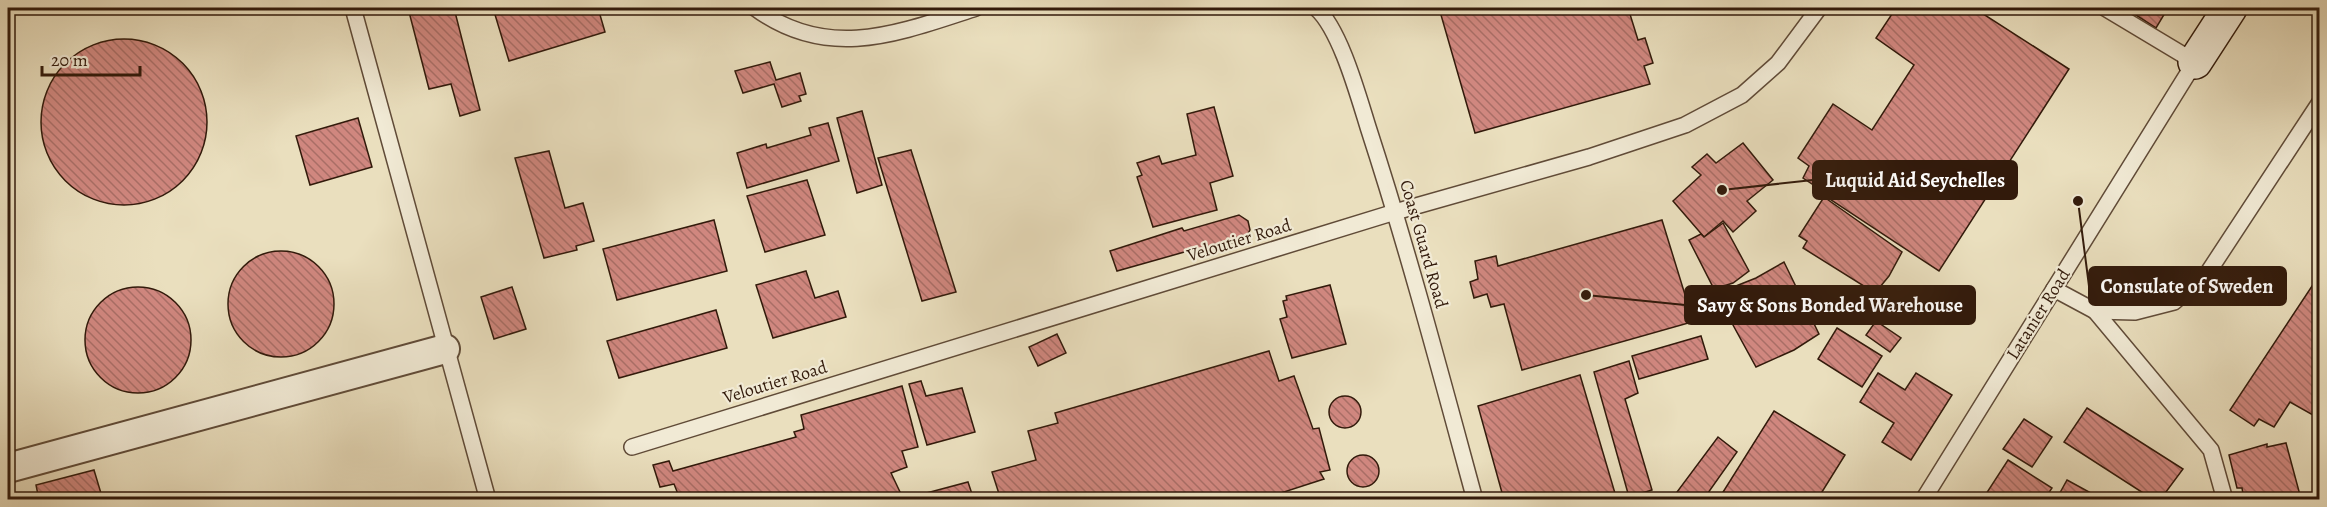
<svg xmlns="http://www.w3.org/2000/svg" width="2327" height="507" font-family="Alegreya,serif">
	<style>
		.building { fill: url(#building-back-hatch); stroke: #321a0b; stroke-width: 1.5 }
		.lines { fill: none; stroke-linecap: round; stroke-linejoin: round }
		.lane-casing { stroke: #604b38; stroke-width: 18 }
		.street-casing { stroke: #604b38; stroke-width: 32 }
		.secondary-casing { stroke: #321a0b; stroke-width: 36 }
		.lane { stroke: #f1ead5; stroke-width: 15 }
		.street { stroke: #f1ead5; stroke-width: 28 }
		.secondary { stroke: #f1ead5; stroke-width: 33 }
		.labels { text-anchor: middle; stroke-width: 4.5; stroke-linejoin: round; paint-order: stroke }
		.street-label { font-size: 18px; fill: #321a0b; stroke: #f1ead5 }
		.leader { fill: none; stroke: #321a0b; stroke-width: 2 }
		.callout-dot { fill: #321a0b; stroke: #f1ead5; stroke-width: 2 }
		.callout { fill: #321a0b; stroke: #321a0b; stroke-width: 2 }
		.callout-label { font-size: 20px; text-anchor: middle; font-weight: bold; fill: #fff }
	</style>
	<defs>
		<pattern id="building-back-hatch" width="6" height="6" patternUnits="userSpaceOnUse" patternTransform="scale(1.5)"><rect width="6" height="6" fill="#d0877f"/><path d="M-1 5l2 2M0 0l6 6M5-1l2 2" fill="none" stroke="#a96e66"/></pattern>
	</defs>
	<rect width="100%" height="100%" fill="#eadfbe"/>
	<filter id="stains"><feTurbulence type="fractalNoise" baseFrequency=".00333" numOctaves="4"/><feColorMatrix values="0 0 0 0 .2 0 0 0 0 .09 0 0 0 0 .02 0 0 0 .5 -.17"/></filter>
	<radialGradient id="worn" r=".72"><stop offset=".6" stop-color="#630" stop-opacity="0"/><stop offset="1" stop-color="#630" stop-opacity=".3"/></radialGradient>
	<g class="building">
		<polygon points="408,8 454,8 480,110 460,116 451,84 429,89"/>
		<polygon points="493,8 598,8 605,32 509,61"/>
		<polygon points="1439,8 1639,8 1629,11 1638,40 1645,38 1653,63 1644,66 1650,84 1475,133"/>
		<polygon points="1896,8 1910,8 1918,13 1922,8 1974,8 2069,69 1939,271 1828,198 1830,196 1803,178 1809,166 1798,158 1833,104 1872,130 1914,65 1876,38"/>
		<polygon points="2125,8 2168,8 2156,28"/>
		<circle cx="124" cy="122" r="83"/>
		<polygon points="770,62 776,80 800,73 806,94 799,96 801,101 782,107 774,84 743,93 735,71"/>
		<polygon points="1214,107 1233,176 1210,183 1217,210 1153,227 1137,177 1142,175 1137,163 1159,156 1162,164 1196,155 1187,114"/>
		<polygon points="862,111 882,185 857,193 837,118"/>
		<polygon points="358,118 372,167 310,185 296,136"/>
		<polygon points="828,123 839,161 747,188 737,153 766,144 767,148 811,135 809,128"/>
		<polygon points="1743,143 1773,180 1747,201 1756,211 1733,232 1723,221 1704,237 1673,201 1701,175 1692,167 1707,154 1716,163"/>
		<polygon points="911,150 956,292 922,301 878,158"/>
		<polygon points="549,151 565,208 583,203 594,241 576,246 577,250 544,258 515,158"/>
		<polygon points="807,180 825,235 765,252 747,196"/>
		<polygon points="1824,197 1902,252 1889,276 1875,293 1803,248 1807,241 1799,236"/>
		<polygon points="1239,215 1248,221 1250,230 1245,239 1190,256 1188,251 1117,271 1110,251 1182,228 1184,231"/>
		<polygon points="714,220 727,271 617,300 603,249"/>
		<polygon points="1662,220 1686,298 1700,296 1706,318 1522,370 1504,304 1491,307 1487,294 1474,298 1470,282 1478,279 1475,261 1496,256 1498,266"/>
		<polygon points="1723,223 1749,271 1733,283 1714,289 1689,240 1701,234 1704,237"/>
		<circle cx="281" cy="304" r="53"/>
		<polygon points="1784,262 1819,334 1794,350 1756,367 1716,294 1756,278"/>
		<polygon points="806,271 815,298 838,291 846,317 773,338 756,285"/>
		<polygon points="2320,274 2320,419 2290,402 2274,427 2259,419 2254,426 2230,410"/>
		<polygon points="1330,285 1346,344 1292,358 1280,319 1287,317 1283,301 1287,300 1286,296"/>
		<polygon points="512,287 526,329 494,339 481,297"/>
		<circle cx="138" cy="340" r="53"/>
		<polygon points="716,310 727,348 619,378 607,341"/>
		<polygon points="1876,321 1901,338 1890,352 1866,335"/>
		<polygon points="1837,328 1882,356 1862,387 1818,359"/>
		<polygon points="1057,334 1066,353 1038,366 1029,347"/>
		<polygon points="1701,336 1708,359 1639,379 1632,356"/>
		<polygon points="1269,351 1279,381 1294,376 1313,429 1319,428 1330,470 1320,472 1324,479 1259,500 1001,500 992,472 1036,460 1028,431 1058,423 1055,413"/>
		<polygon points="1629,361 1638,393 1625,399 1652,490 1629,497 1594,372"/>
		<polygon points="1878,373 1905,390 1916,373 1952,395 1911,460 1882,442 1894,423 1860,402"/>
		<polygon points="1580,375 1617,500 1504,500 1478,406"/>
		<polygon points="921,381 926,396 962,388 975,432 927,445 909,384"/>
		<polygon points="902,386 918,447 902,451 907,467 891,473 901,494 884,500 661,500 678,494 674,484 660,487 653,465 669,461 673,471 796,437 794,432 804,429 801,415"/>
		<circle cx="1345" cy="412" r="16"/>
		<polygon points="2087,408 2183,469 2160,500 2154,500 2064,442"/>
		<polygon points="1774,411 1845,455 1817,500 1718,500"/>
		<polygon points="2024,419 2052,437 2032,467 2003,449"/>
		<polygon points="1718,437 1737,452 1703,500 1680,500 1674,496"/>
		<polygon points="2286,443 2300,495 2290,500 2244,500 2242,488 2237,488 2229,455 2267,444 2267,447"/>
		<circle cx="1363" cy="471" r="16"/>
		<polygon points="2008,460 2052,488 2044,500 1984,497"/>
		<polygon points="94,470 103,500 39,500 36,485"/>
		<polygon points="2067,480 2091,493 2087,500 2056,500"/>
		<polygon points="968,482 974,500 904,499"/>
	</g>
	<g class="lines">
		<defs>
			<g id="lane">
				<polyline points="353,8 488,500"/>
				<path d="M755,8C828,62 899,33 976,8"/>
				<path d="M1316,8C1340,29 1358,95 1368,127C1408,250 1441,375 1475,500"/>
				<polyline points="2054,289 2095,311 2135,312 2174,302 2207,274 2320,102"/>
				<polyline points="2095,311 2211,450 2225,500"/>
				<polyline points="632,447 1395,212 1589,157 1685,125 1742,95 1778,63 1819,8"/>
				<polyline points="1923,500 2195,62 2105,8"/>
			</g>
			<polyline id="street" points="8,468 445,349"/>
			<polyline id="secondary" points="2195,62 2230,8"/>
		</defs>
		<use href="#lane" class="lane-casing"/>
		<use href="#street" class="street-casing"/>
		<use href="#secondary" class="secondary-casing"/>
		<use href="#lane" class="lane"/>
		<use href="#street" class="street"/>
		<use href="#secondary" class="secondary"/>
	</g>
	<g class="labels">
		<g class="street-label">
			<text transform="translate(1239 240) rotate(-17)" y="6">Veloutier Road</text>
			<text transform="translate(1424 244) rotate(74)" y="6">Coast Guard Road</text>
			<text transform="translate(2038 314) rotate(-58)" y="6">Latanier Road</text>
			<text transform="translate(775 382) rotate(-17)" y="6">Veloutier Road</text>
		</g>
	</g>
	<path class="leader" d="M1722 190L1813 180M2078 201L2089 286M1586 295L1685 305"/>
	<g class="callout-dot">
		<circle cx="1722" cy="190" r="6"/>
		<circle cx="2078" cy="201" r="6"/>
		<circle cx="1586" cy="295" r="6"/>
	</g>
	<g class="callout">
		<rect x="1813" y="161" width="204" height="38" rx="6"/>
		<rect x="2089" y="267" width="197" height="38" rx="6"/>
		<rect x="1685" y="286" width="290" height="38" rx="6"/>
	</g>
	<g class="callout-label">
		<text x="1915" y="187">Luquid Aid Seychelles</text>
		<text x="2187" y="293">Consulate of Sweden</text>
		<text x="1830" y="312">Savy &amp; Sons Bonded Warehouse</text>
	</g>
	<rect width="2327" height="507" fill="none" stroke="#eadfbe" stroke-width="30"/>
	<rect x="9" y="9" width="2309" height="489" fill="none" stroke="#321a0b" stroke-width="3"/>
	<rect x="15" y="15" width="2297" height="477" fill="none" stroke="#321a0b" stroke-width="1.5"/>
	<path d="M42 66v9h98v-9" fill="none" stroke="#321a0b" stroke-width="3"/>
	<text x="51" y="66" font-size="18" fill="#321a0b" stroke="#f1ead5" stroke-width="4.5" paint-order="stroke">20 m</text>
	<rect width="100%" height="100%" filter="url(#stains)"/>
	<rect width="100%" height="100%" fill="url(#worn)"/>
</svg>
